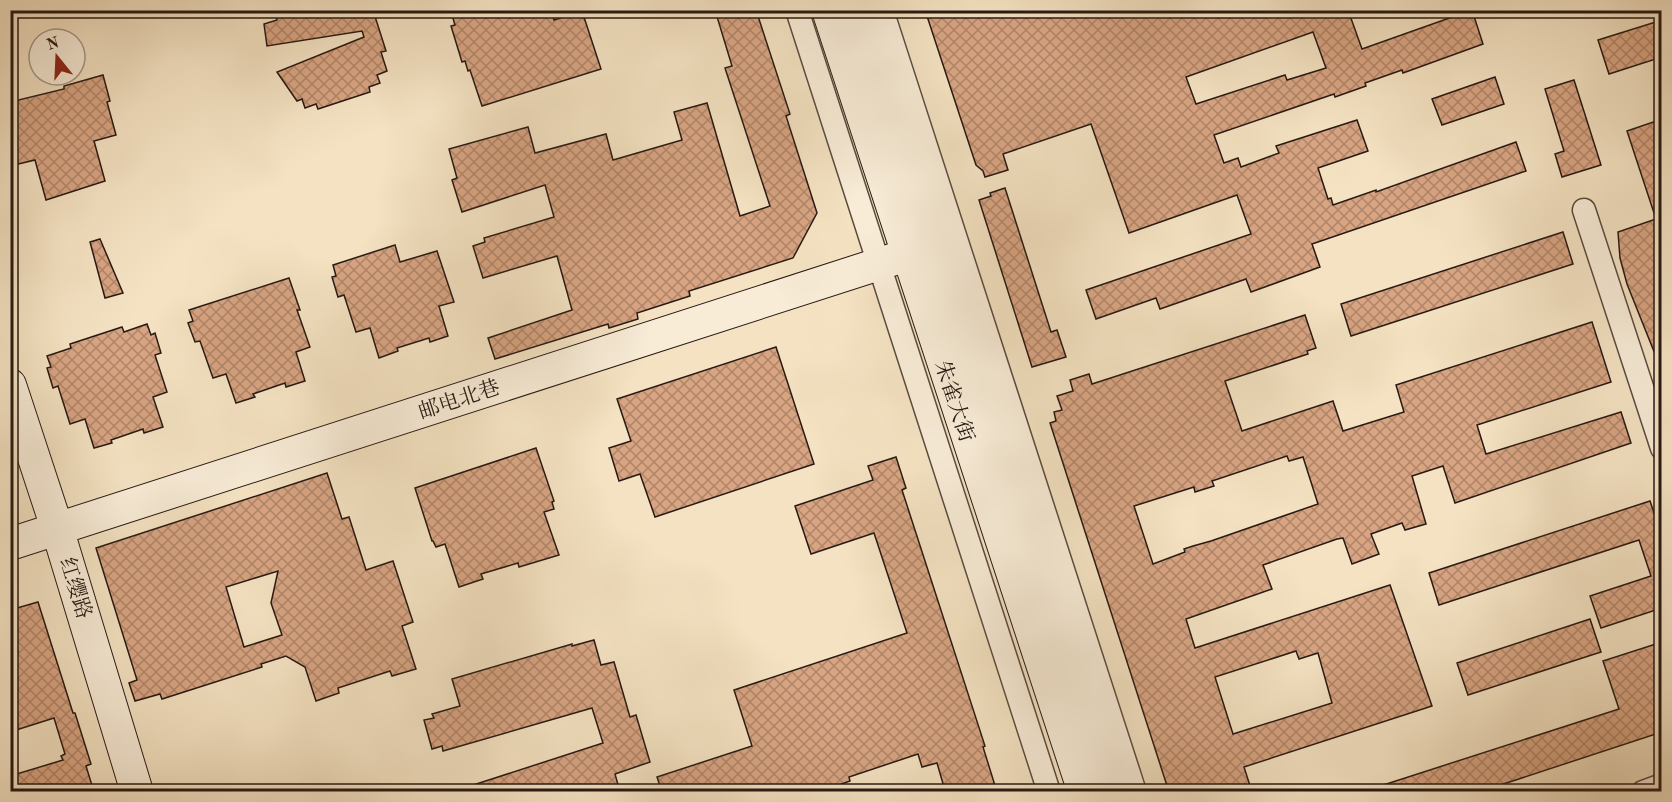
<svg xmlns="http://www.w3.org/2000/svg" width="1672" height="802" font-family="'Old Standard TT','Noto Serif SC',serif">
	<style>
		.building { fill: url(#building-cross-hatch); stroke: #271913; stroke-width: 1.5; fill-rule: evenodd }
		.lines { fill: none; stroke-linecap: round; stroke-linejoin: round }
		.street-casing { stroke: #5a4b3f; stroke-width: 25 }
		.secondary-casing { stroke: #271913; stroke-width: 34 }
		.street { stroke: #f8ecd7; stroke-width: 22 }
		.secondary { stroke: #f8ecd7; stroke-width: 32 }
		.labels { text-anchor: middle; stroke-width: 4.5; stroke-linejoin: round; paint-order: stroke }
		.street-label { font-size: 21px; fill: #271913; stroke: #f8ecd7 }
	</style>
	<defs>
		<pattern id="building-cross-hatch" width="8" height="8" patternUnits="userSpaceOnUse" patternTransform="scale(1.5)"><rect width="8" height="8" fill="#d8a482"/><path d="M0 0l8 8M0 8l8-8" fill="none" stroke="#af8569"/></pattern>
	</defs>
	<rect width="100%" height="100%" fill="#f4e2c2"/>
	<filter id="stains"><feTurbulence type="fractalNoise" baseFrequency=".00333" numOctaves="4"/><feColorMatrix values="0 0 0 0 .2 0 0 0 0 .09 0 0 0 0 .02 0 0 0 .5 -.17"/></filter>
	<radialGradient id="worn" r=".72"><stop offset=".6" stop-color="#630" stop-opacity="0"/><stop offset="1" stop-color="#630" stop-opacity=".3"/></radialGradient>
	<g class="building">
		<polygon points="289,10 373,10 386,51 381,52 387,71 377,75 380,83 369,87 370,92 318,109 316,104 305,108 302,99 297,101 277,72 364,37 362,31 267,46 264,24 277,20 276,13"/>
		<polygon points="455,10 551,10 554,20 582,11 601,69 482,106 470,70 468,71 465,61 462,62 451,26 455,25 452,15 456,14"/>
		<polygon points="715,10 756,10 790,114 786,116 817,213 793,258 689,291 690,296 637,313 638,319 609,328 608,324 495,359 488,338 572,310 557,256 483,278 473,246 485,242 484,238 554,217 545,185 462,212 452,180 457,178 449,149 528,127 535,153 606,134 613,160 682,140 674,112 707,103 740,216 770,206 725,68 732,66"/>
		<path d="M925,10H1348L1362,49L1472,10L1483,44L1403,73L1402,70L1365,83L1366,86L1335,97L1334,94L1214,135L1224,163L1238,158L1241,167L1279,153L1276,146L1357,120L1368,151L1318,168L1328,199L1331,198L1333,205L1376,190V192L1516,142L1526,171L1312,244L1320,267L1251,292L1246,279L1160,309L1156,298L1096,319L1086,290L1251,234L1237,195L1129,233L1091,124L1003,154L1008,170L985,177L983,171L976,165ZM1313,32L1326,68L1287,80L1285,75L1196,104L1186,77Z"/>
		<polygon points="1662,20 1662,57 1609,74 1598,40"/>
		<polygon points="103,75 110,101 107,102 116,135 94,141 105,181 46,200 35,160 10,166 10,102 64,89 64,86"/>
		<polygon points="1495,77 1504,104 1442,125 1432,99"/>
		<polygon points="1574,80 1601,165 1562,177 1555,154 1564,151 1545,89"/>
		<polygon points="1662,119 1662,369 1661,369 1627,284 1620,258 1618,232 1656,219 1627,131"/>
		<polygon points="1005,188 1051,332 1057,330 1066,357 1032,367 979,200 991,196 990,193"/>
		<polygon points="1563,232 1573,264 1351,336 1341,304"/>
		<polygon points="100,239 123,293 105,298 90,242"/>
		<polygon points="395,245 400,262 437,251 454,302 439,306 448,336 430,342 429,338 397,348 398,351 379,358 370,328 356,332 344,295 338,297 332,277 336,276 333,265"/>
		<polygon points="289,278 300,310 297,310 310,347 296,352 305,381 286,387 285,383 253,394 255,397 236,403 226,374 213,378 200,341 195,342 188,323 193,321 189,310"/>
		<path d="M1305,315L1316,348L1307,351L1308,354L1225,381L1242,431L1333,401L1343,431L1404,412L1396,385L1592,322L1611,382L1477,425L1486,454L1621,412L1631,443L1455,503L1443,466L1412,476L1426,524L1405,530L1402,523L1371,534L1379,554L1352,564L1343,538L1337,539L1263,565L1272,589L1186,619L1195,648L1390,585L1432,706L1244,767L1252,792H1169L1050,423L1056,421L1054,412L1062,410L1057,396L1073,391L1070,380L1089,374L1092,384ZM1287,456L1289,461L1303,457L1318,504L1211,541L1193,546L1184,549L1185,552L1153,564L1134,506L1194,487L1195,492L1214,486L1212,481ZM1296,651L1299,659L1318,653L1332,703L1233,734L1215,677Z"/>
		<polygon points="147,324 151,335 155,333 161,353 155,355 167,392 153,397 163,427 144,433 143,429 111,440 112,443 94,448 85,419 70,424 58,386 53,388 47,368 51,367 47,356 71,348 70,344 122,327 124,332"/>
		<polygon points="776,347 814,464 655,517 640,474 619,481 609,448 631,441 617,399"/>
		<polygon points="536,448 554,501 552,502 554,509 544,512 559,555 519,567 518,563 481,574 483,579 459,587 445,544 436,547 433,541 432,541 415,488"/>
		<polygon points="896,457 906,488 902,490 985,746 983,747 997,792 950,792 948,786 944,787 937,763 922,767 918,754 849,777 850,781 819,792 662,792 657,777 752,746 734,690 907,633 874,533 811,554 795,506 873,480 868,466"/>
		<path d="M327,473L342,519L349,517L366,570L393,561L413,622L402,626L416,669L392,676L390,671L338,688L339,693L316,701L305,667L286,656L261,664L262,667L162,699L160,694L135,701L129,683L137,680L96,548ZM278,571L271,603L282,635L244,647L226,587Z"/>
		<polygon points="1650,501 1662,536 1662,608 1601,628 1590,596 1651,576 1639,540 1439,605 1429,573"/>
		<polygon points="38,602 73,713 75,713 91,764 86,766 94,792 10,792 10,776 63,760 61,756 65,754 54,718 10,732 10,659 17,659 15,653 18,652 10,627 10,610"/>
		<polygon points="1590,619 1601,652 1468,695 1457,663"/>
		<polygon points="594,640 601,665 614,662 630,717 636,715 650,762 615,774 620,792 465,792 464,788 603,743 592,708 443,751 442,746 432,749 424,720 434,718 432,714 460,706 452,679 572,644 572,646"/>
		<polygon points="1662,642 1662,732 1479,792 1375,792 1374,788 1619,709 1603,661"/>
	</g>
	<g class="lines">
		<defs>
			<g id="street">
				<polyline points="797,10 1049,792"/>
				<polyline points="882,10 1135,792"/>
				<polyline points="1584,210 1662,448"/>
				<polyline points="1643,792 1662,785"/>
			</g>
			<g id="secondary">
				<polyline points="828,10 1084,792"/>
				<polyline points="856,10 1109,792"/>
				<polyline points="10,385 57,528 137,792"/>
				<polyline points="10,544 907,255"/>
			</g>
		</defs>
		<use href="#street" class="street-casing"/>
		<use href="#secondary" class="secondary-casing"/>
		<use href="#street" class="street"/>
		<use href="#secondary" class="secondary"/>
	</g>
	<g class="labels">
		<g class="street-label">
			<text transform="translate(459 399) rotate(-18)" y="7">邮电北巷</text>
			<text transform="translate(955 401) rotate(72)" y="7">朱雀大街</text>
			<text transform="translate(76 588) rotate(73)" y="7">红缨路</text>
		</g>
	</g>
	<rect width="1672" height="802" fill="none" stroke="#f4e2c2" stroke-width="36"/>
	<rect x="12" y="12" width="1648" height="778" fill="none" stroke="#271913" stroke-width="3"/>
	<rect x="18" y="18" width="1636" height="766" fill="none" stroke="#271913" stroke-width="1.5"/>
	<g transform="translate(57 57) rotate(342)"><circle r="28" fill="#f8ecd7" stroke="#a49889" stroke-width="1.5"/>
	<path d="M0-4.5L10 22L0 15L-10 22Z" fill="#8f2418"/>
	<text y="-9" font-size="16" font-weight="bold" text-anchor="middle" fill="#271913">N</text>
	</g>
	<rect width="100%" height="100%" filter="url(#stains)"/>
	<rect width="100%" height="100%" fill="url(#worn)"/>
</svg>
